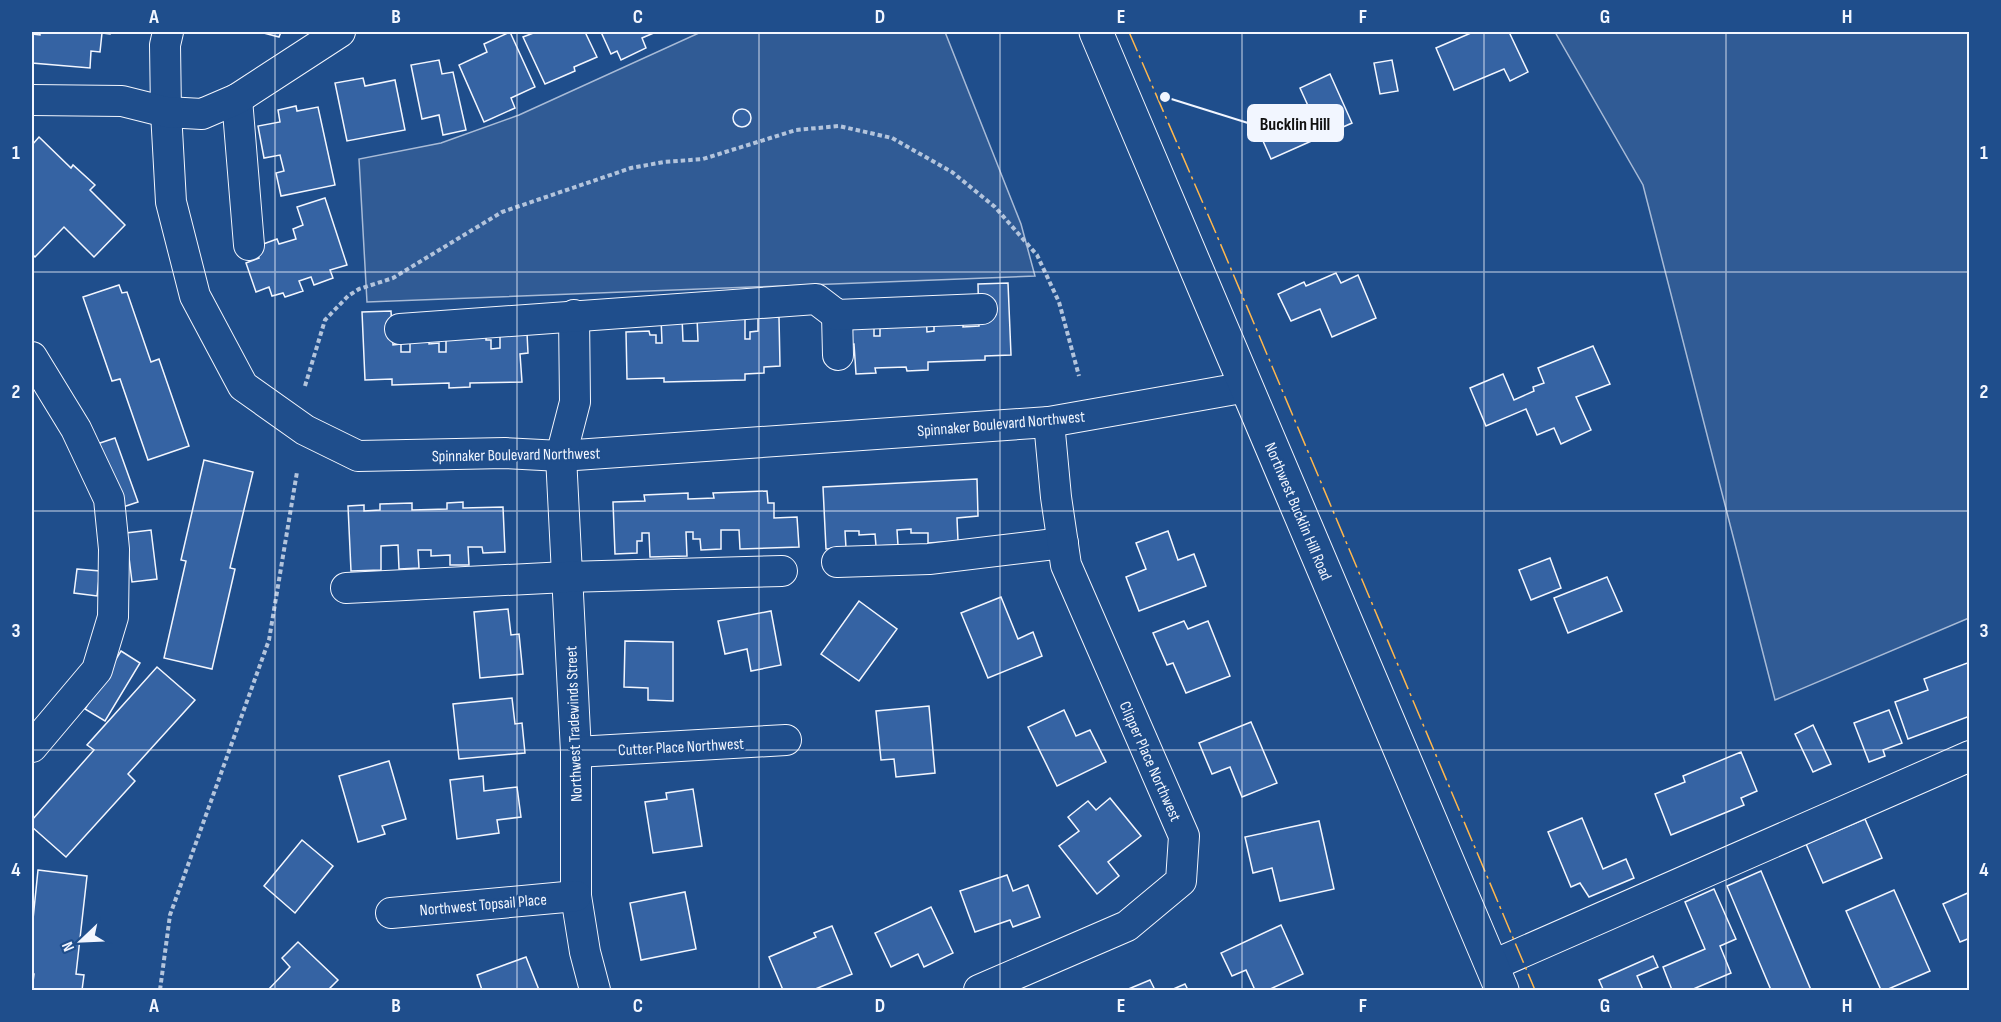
<svg xmlns="http://www.w3.org/2000/svg" width="2001" height="1022" font-family="'Sofia Sans Condensed',sans-serif">
	<style>
		.built { fill: #305b95; stroke: #a8bbd7; stroke-width: 1.5 }
		.building { fill: #3563a3; stroke: #f2f6ff; stroke-width: 1.5 }
		.lines { fill: none; stroke-linecap: round; stroke-linejoin: round }
		.minor-casing { stroke: #f2f6ff; stroke-width: 32 }
		.major-casing { stroke: #f2f6ff; stroke-width: 35 }
		.path { stroke: #b3c4dc; stroke-width: 4; stroke-dasharray: 4.5 3; stroke-linecap: butt }
		.minor { stroke: #1f4e8c; stroke-width: 30 }
		.major { stroke: #1f4e8c; stroke-width: 33 }
		.power { stroke: #ffb74d; stroke-width: 1.5; stroke-dasharray: 21 4.5 3 4.5; stroke-linecap: butt }
		.grid { fill: none; stroke: #f2f6ff; stroke-width: 1.5; stroke-opacity: 0.55 }
		.labels { text-anchor: middle; stroke-width: 4.5; stroke-linejoin: round; paint-order: stroke }
		.street-label { font-size: 16px; fill: #f2f6ff; stroke: #1f4e8c }
		.leader { fill: none; stroke: #f2f6ff; stroke-width: 2 }
		.callout-dot { fill: #f2f6ff; stroke: #1f4e8c; stroke-width: 2 }
		.callout { fill: #f2f6ff; stroke: #f2f6ff; stroke-width: 2 }
		.callout-label { font-size: 18px; text-anchor: middle; font-weight: bold; fill: #111 }
		.neatline { fill: none; stroke: #f2f6ff; stroke-width: 2 }
		.grid-label { font-size: 20px; text-anchor: middle; font-weight: bold; fill: #f2f6ff }
	</style>
	<rect width="100%" height="100%" fill="#1f4e8c"/>
	<g class="built">
		<polygon points="701,32 945,32 1021,224 1035,276 367,302 359,159 441,143 519,115"/>
		<polygon points="1555,32 1969,32 1969,618 1775,700 1643,185"/>
	</g>
	<g class="building">
		<polygon points="40,32 110,32 110,34 102,33 100,52 91,51 90,68 32,63 32,34 40,35"/>
		<polygon points="260,32 281,32 279,37"/>
		<polygon points="510,32 535,87 511,98 515,108 484,122 459,65 487,52 484,44"/>
		<polygon points="536,32 585,32 597,57 574,67 575,71 545,84 523,37"/>
		<polygon points="601,32 656,32 642,38 646,48 621,60 617,51 611,54"/>
		<polygon points="1471,32 1509,32 1528,72 1510,81 1504,69 1454,90 1436,48 1471,33"/>
		<polygon points="439,60 442,74 453,72 466,130 443,135 439,115 422,119 411,65"/>
		<polygon points="1392,60 1398,91 1380,94 1374,63"/>
		<polygon points="1330,74 1352,123 1271,159 1259,132 1310,110 1300,88"/>
		<polygon points="363,78 365,86 395,80 405,130 347,141 335,83"/>
		<polygon points="296,106 297,111 318,107 335,185 281,196 276,173 284,171 280,155 264,158 258,126 280,122 278,110"/>
		<circle cx="742" cy="118" r="9"/>
		<polygon points="39,137 71,168 73,165 95,185 90,190 125,225 94,257 64,227 35,257 32,254 32,145"/>
		<polygon points="325,198 347,265 330,270 333,278 314,285 311,277 299,281 303,291 285,297 283,293 272,296 269,287 256,292 246,263 259,258 255,247 277,239 279,244 296,239 293,229 303,225 297,207"/>
		<polygon points="1336,273 1341,283 1358,275 1376,318 1332,337 1320,309 1291,321 1278,294 1304,282 1306,286"/>
		<polygon points="1008,283 1011,355 985,356 985,360 928,362 928,370 907,371 906,367 875,368 876,373 856,374 854,344 843,345 842,323 874,322 874,336 880,336 880,328 887,328 887,322 926,314 927,332 934,331 934,325 963,318 963,327 979,326 978,284"/>
		<polygon points="119,285 122,293 127,292 151,362 159,359 189,446 148,460 120,379 112,381 83,297"/>
		<polygon points="391,311 393,345 401,344 401,352 410,352 410,338 429,337 429,344 439,343 439,352 446,352 446,330 486,334 486,340 491,340 491,349 500,348 500,334 527,333 528,353 520,354 522,382 470,383 470,387 449,388 449,383 392,385 392,379 365,380 362,312"/>
		<polygon points="745,316 745,339 750,339 750,332 758,331 758,318 779,317 780,366 764,367 764,373 745,374 745,380 664,382 664,378 627,379 626,332 649,331 650,335 656,335 656,343 662,343 661,318 682,317 683,341 698,341 697,318"/>
		<polygon points="1593,346 1610,384 1576,397 1591,430 1561,444 1554,428 1537,435 1526,409 1486,426 1470,388 1503,374 1514,400 1534,391 1533,387 1544,383 1538,368"/>
		<polygon points="115,438 138,502 117,509 94,445"/>
		<polygon points="204,460 253,472 230,568 235,569 212,669 164,658 186,561 181,560"/>
		<polygon points="977,479 978,516 957,518 958,541 928,543 928,533 911,533 911,529 897,530 898,545 876,546 875,534 859,535 859,531 845,531 846,548 826,549 823,487"/>
		<polygon points="767,491 768,503 774,503 774,518 797,517 799,547 740,549 739,530 721,530 721,549 701,550 700,539 693,539 693,532 686,532 687,556 650,557 649,533 642,533 642,541 637,541 637,553 615,554 613,502 645,501 644,495 688,493 688,499 714,498 713,493"/>
		<polygon points="463,502 463,508 503,507 505,552 483,553 482,547 468,547 469,565 450,565 450,555 431,556 431,550 418,550 419,568 399,569 398,545 381,546 381,570 351,571 348,506 364,505 364,511 380,510 380,504 412,503 412,510 447,509 447,503"/>
		<polygon points="151,530 157,579 132,582 126,533"/>
		<polygon points="1168,531 1178,560 1194,554 1206,586 1139,611 1126,577 1146,569 1136,543"/>
		<polygon points="1550,558 1561,588 1531,600 1519,570"/>
		<polygon points="77,569 100,571 97,596 74,593"/>
		<polygon points="1607,577 1622,611 1568,633 1554,598"/>
		<polygon points="1001,597 1018,639 1033,632 1042,656 988,678 961,613"/>
		<polygon points="859,601 897,629 859,681 821,654"/>
		<polygon points="508,609 511,635 519,634 523,674 480,678 474,612"/>
		<polygon points="771,611 781,665 751,671 747,649 725,654 718,621"/>
		<polygon points="1184,621 1188,629 1208,621 1230,676 1186,693 1173,663 1167,665 1153,633"/>
		<polygon points="625,641 673,642 673,701 648,700 648,688 624,687"/>
		<polygon points="121,651 140,663 105,721 85,709"/>
		<polygon points="1970,662 1970,716 1908,739 1895,702 1928,690 1924,679"/>
		<polygon points="157,667 195,700 128,774 135,781 66,857 32,827 32,820 94,750 87,745"/>
		<polygon points="512,698 515,724 522,723 525,753 459,759 453,704"/>
		<polygon points="929,706 935,773 896,777 894,759 881,760 876,711"/>
		<polygon points="1064,710 1076,736 1090,730 1106,762 1057,786 1028,727"/>
		<polygon points="1889,710 1902,743 1883,750 1885,756 1869,762 1854,723"/>
		<polygon points="1251,722 1277,783 1242,797 1230,767 1212,774 1199,743"/>
		<polygon points="1813,725 1831,764 1813,772 1795,734"/>
		<polygon points="1741,752 1757,791 1741,798 1744,805 1671,835 1655,794 1685,782 1683,776"/>
		<polygon points="389,761 406,819 382,826 385,834 358,842 339,776"/>
		<polygon points="483,776 484,791 517,787 521,817 497,820 499,833 457,839 450,780"/>
		<polygon points="693,789 702,846 653,853 645,802 667,799 666,793"/>
		<polygon points="1110,798 1141,836 1108,862 1119,876 1097,894 1059,846 1079,831 1068,817 1088,801 1096,810"/>
		<polygon points="1582,818 1603,869 1626,859 1634,878 1589,897 1580,883 1571,887 1548,832"/>
		<polygon points="1865,819 1882,858 1823,883 1806,844"/>
		<polygon points="1319,821 1334,889 1280,901 1272,868 1253,873 1245,837"/>
		<polygon points="302,840 333,866 295,913 264,886"/>
		<polygon points="38,870 87,876 76,974 84,975 82,990 32,990 34,974 32,973 32,929"/>
		<polygon points="1761,871 1811,990 1771,990 1727,886"/>
		<polygon points="1007,875 1013,891 1028,885 1040,917 1013,927 1010,920 975,932 960,891"/>
		<polygon points="1714,889 1736,939 1720,946 1731,973 1691,990 1672,990 1663,967 1705,949 1685,902"/>
		<polygon points="1894,890 1930,971 1886,990 1881,990 1846,911"/>
		<polygon points="685,892 696,949 641,960 630,903"/>
		<polygon points="1970,892 1970,938 1960,942 1943,904"/>
		<polygon points="931,907 953,953 924,967 918,954 891,967 875,933"/>
		<polygon points="1281,925 1303,974 1268,990 1255,990 1246,970 1232,976 1221,953"/>
		<polygon points="832,926 852,974 813,990 783,990 769,957 816,937 814,933"/>
		<polygon points="298,942 338,980 328,990 268,990 290,967 282,958"/>
		<polygon points="1653,956 1658,967 1637,976 1643,990 1600,990 1603,989 1599,980"/>
		<polygon points="526,957 539,990 482,990 477,975"/>
		<polygon points="1150,980 1155,990 1126,990"/>
		<polygon points="1185,984 1188,990 1171,990"/>
	</g>
	<g class="lines">
		<defs>
			<g id="minor">
				<polyline points="168,32 165,45 166,112 171,202 195,296 243,386 305,430 358,456 505,453 561,456 1049,422 1247,387"/>
				<polyline points="237,99 249,245"/>
				<polyline points="32,100 122,101 166,112 202,114 237,99 340,32"/>
				<polyline points="574,315 575,402 561,456 576,752 576,896 585,952 595,990"/>
				<polyline points="837,315 838,355"/>
				<polyline points="400,329 816,299 837,315 982,309"/>
				<polyline points="32,357 76,429 109,499 114,549 113,617 97,670 32,747"/>
				<polyline points="837,562 929,559 1063,543"/>
				<polyline points="346,588 566,577 782,571"/>
				<polyline points="576,752 786,740"/>
				<polyline points="391,913 576,896"/>
				<polyline points="1491,966 1970,756"/>
				<polyline points="979,990 1127,926 1181,881 1184,836 1066,565 1056,497 1049,422"/>
			</g>
			<polyline id="major" points="1096,32 1502,990"/>
		</defs>
		<use href="#minor" class="minor-casing"/>
		<use href="#major" class="major-casing"/>
		<g class="path">
			<polyline points="305,386 325,320 348,296 359,289 393,278 502,212 631,168 664,162 703,159 796,130 839,126 892,138 952,172 995,207 1037,255 1059,302 1079,376"/>
			<polyline points="160,990 170,915 269,640 297,472"/>
		</g>
		<use href="#minor" class="minor"/>
		<use href="#major" class="major"/>
		<polyline class="power" points="1129,32 1215,231 1535,990"/>
	</g>
	<path class="grid" d="M275,32V990M517,32V990M759,32V990M1000,32V990M1242,32V990M1484,32V990M1726,32V990M32,272H1970M32,511H1970M32,750H1970"/>
	<g class="labels">
		<g class="street-label">
			<text transform="translate(1001 423) rotate(-5)" y="6">Spinnaker Boulevard Northwest</text>
			<text transform="translate(516 454) rotate(-1)" y="6">Spinnaker Boulevard Northwest</text>
			<text transform="translate(1299 511) rotate(67)" y="6">Northwest Bucklin Hill Road</text>
			<text transform="translate(573 724) rotate(-92)" y="6">Northwest Tradewinds Street</text>
			<text transform="translate(681 746) rotate(-3)" y="6">Cutter Place Northwest</text>
			<text transform="translate(1151 761) rotate(66)" y="6">Clipper Place Northwest</text>
			<text transform="translate(483 904) rotate(-5)" y="6">Northwest Topsail Place</text>
		</g>
	</g>
	<path class="leader" d="M1165 97L1248 123"/>
	<circle class="callout-dot" cx="1165" cy="97" r="6"/>
	<rect class="callout" x="1248" y="105" width="95" height="36" rx="6"/>
	<g class="callout-label">
		<text x="1295" y="130">Bucklin Hill</text>
	</g>
	<rect width="2001" height="1022" fill="none" stroke="#1f4e8c" stroke-width="66"/>
	<g transform="translate(81 941) rotate(247)" stroke="#1f4e8c" stroke-width="4.5" paint-order="stroke">
	<path d="M0-4.5L10 22L0 15L-10 22Z" fill="#f2f6ff"/>
	<text y="-9" font-size="16" font-weight="bold" text-anchor="middle" fill="#f2f6ff">N</text>
	</g>
	<rect x="33" y="33" width="1935" height="956" class="neatline"/>
	<g class="grid-label">
		<text x="154" y="23">A</text>
		<text x="396" y="23">B</text>
		<text x="638" y="23">C</text>
		<text x="880" y="23">D</text>
		<text x="1121" y="23">E</text>
		<text x="1363" y="23">F</text>
		<text x="1605" y="23">G</text>
		<text x="1847" y="23">H</text>
		<text x="16" y="159">1</text>
		<text x="1984" y="159">1</text>
		<text x="16" y="398">2</text>
		<text x="1984" y="398">2</text>
		<text x="16" y="637">3</text>
		<text x="1984" y="637">3</text>
		<text x="16" y="876">4</text>
		<text x="1984" y="876">4</text>
		<text x="154" y="1012">A</text>
		<text x="396" y="1012">B</text>
		<text x="638" y="1012">C</text>
		<text x="880" y="1012">D</text>
		<text x="1121" y="1012">E</text>
		<text x="1363" y="1012">F</text>
		<text x="1605" y="1012">G</text>
		<text x="1847" y="1012">H</text>
	</g>
</svg>
